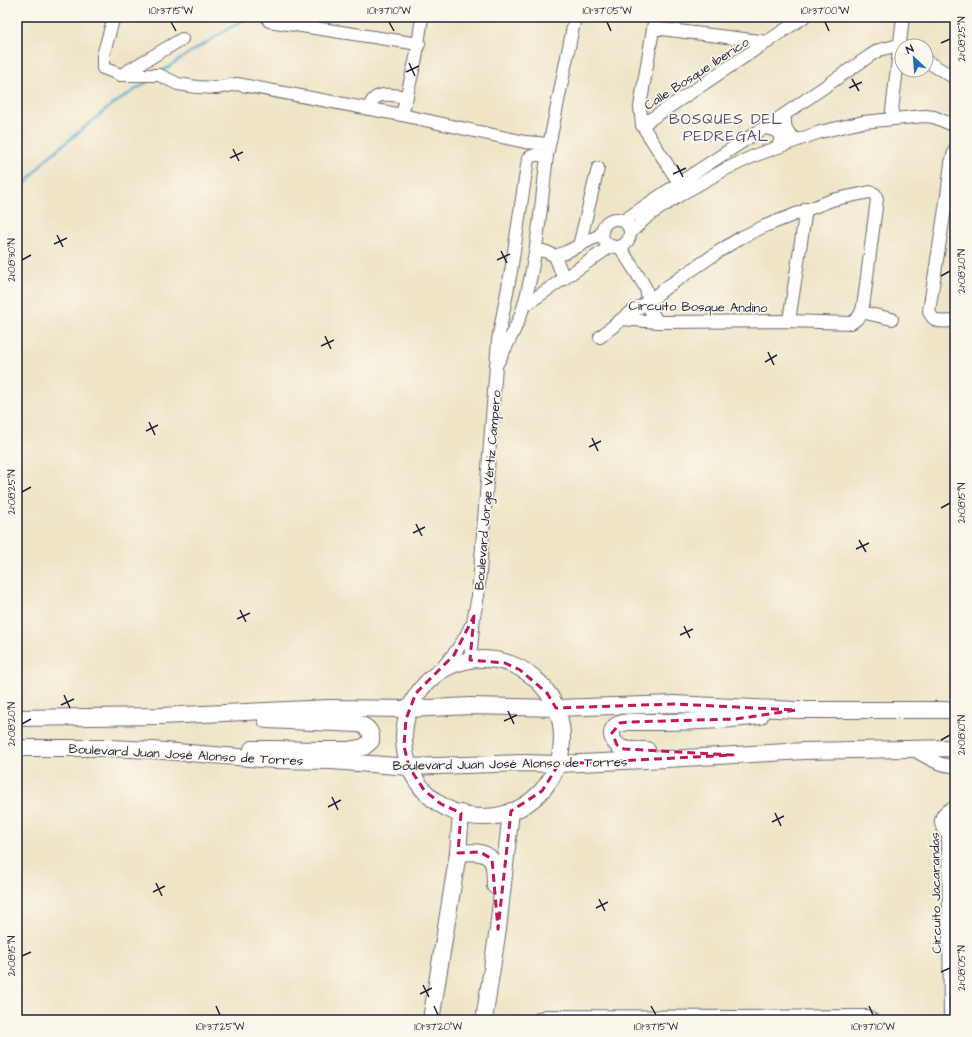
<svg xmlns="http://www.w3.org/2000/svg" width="972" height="1037" font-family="'Architects Daughter',sans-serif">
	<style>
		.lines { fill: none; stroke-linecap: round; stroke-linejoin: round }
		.stream { stroke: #54a7cf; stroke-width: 2.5 }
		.minor-casing { stroke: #6a666c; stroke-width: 14 }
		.major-casing { stroke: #6a666c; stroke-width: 18 }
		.minor { stroke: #fff; stroke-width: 12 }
		.major { stroke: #fff; stroke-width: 16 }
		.marked { fill: none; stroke: #c2185b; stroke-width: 3; stroke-dasharray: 8 5; stroke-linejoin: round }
		.ticks { fill: none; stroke: #22223b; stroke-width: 1.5 }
		.labels { text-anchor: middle; stroke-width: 3.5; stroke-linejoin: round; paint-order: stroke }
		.street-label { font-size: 13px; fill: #22223b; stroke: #fbf7ec }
		.quarter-label { font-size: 15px; letter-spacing: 1px; fill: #514e74; stroke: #fbf7ec }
		.neatline { fill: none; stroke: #22223b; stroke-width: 1.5 }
		.ticks-label { font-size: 10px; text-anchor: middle; fill: #22223b }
	</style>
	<rect width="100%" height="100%" fill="#fbf7ec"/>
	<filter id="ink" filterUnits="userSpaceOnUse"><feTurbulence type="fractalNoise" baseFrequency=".025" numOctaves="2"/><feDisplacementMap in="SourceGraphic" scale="8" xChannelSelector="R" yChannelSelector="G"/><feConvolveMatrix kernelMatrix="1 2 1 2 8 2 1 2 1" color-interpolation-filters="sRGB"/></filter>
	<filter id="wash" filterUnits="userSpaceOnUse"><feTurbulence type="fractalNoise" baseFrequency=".012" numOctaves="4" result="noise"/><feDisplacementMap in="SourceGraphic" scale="16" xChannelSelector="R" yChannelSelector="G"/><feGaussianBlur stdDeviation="0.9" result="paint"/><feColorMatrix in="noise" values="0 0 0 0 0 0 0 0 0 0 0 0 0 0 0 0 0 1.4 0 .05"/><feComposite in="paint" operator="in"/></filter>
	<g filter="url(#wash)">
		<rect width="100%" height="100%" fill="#efe4c6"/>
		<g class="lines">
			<g class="stream">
				<polyline points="161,72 186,55 248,17"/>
				<polyline points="17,194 45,160 109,107 150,80"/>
			</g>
		</g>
	</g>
	<g filter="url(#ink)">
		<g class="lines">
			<defs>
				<g id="minor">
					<polyline points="114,17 103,55 103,68 121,75 182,39"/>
					<polyline points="655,17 640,107 642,125 683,189"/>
					<polyline points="269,21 419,44"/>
					<polyline points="653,28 768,42"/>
					<polyline points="926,61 955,78"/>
					<polyline points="121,75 159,75 178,84 197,87 216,88 237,84 402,115 525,142 549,144"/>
					<path d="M368,109C370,106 371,102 373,100C381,91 396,96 407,97"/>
					<path d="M785,114C784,127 786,133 797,140"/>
					<polyline points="402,115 416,58 422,17"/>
					<polyline points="891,119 903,17"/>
					<polyline points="642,125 804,17"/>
					<path d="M764,128C776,129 784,134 778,147"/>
					<path d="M955,149L951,163L947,196L929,311C934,325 943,321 955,321"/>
					<polyline points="548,151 575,17"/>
					<circle cx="616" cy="233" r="14"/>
					<polyline points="623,221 679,183 785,114 871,55 879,50 899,45 902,46"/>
					<polyline points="630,233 648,216 685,192 726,169 756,155 820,132 863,122 925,116 934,117 955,126"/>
					<polyline points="579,246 598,168"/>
					<polyline points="620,247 644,285 646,289 650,310 658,322"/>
					<polyline points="536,249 547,252 555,256 566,252 602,234"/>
					<polyline points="555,256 564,279"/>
					<polyline points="524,306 611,246"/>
					<polyline points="861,312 892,319"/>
					<polyline points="789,321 806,209"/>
					<path d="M600,337L628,314L648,302L664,289L721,250L740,238L765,226L832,200L870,192L875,194L877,199L864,300C862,311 862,317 851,323L789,321L658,322L622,319"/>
					<path d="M470,660L474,616L478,596L480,572L498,340L511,271L528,159C533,153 540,155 547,156C541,206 537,257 524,305C518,326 507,345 497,364"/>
					<path d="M442,668C453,655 464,642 470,627"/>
					<path d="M912,749C926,757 939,766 955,766"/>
					<path d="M948,834C936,825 940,810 955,808"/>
					<polyline points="537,1020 545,1016 740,1017 867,1016 873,1020"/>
					<path d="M950,1020L948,830C948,824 950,821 955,818"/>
				</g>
				<g id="major">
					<circle cx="483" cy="738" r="79"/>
					<polyline points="17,718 161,716 329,708 409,709 471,706 556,708 674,704 796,710 955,710"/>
					<polyline points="17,748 110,748 152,750 275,760 332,761 409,767 523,763 559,764 667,759 804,751 955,748"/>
					<path d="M252,749H273L316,750H348L364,747L371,741C372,731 368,727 359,724L266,720"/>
					<path d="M647,750C640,750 629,751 622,748C612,744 607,729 619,724C622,723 625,723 628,722C673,722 716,722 760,716"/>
					<path d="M458,853C471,852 491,849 494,867C495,873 495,879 495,886"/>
					<polyline points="431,1020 458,853 461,813"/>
					<polyline points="484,1020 498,929 511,811"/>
				</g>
			</defs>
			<use href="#minor" class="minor-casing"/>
			<use href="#major" class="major-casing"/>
			<use href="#minor" class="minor"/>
			<use href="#major" class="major"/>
		</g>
	</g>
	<path class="marked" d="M474,616L470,660L505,663L520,670L547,693L556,708L674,704L796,710L736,719L628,722L620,723L612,733L617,745L624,749L733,755L559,764L542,791L511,811L498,929L492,859L480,852L458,853L461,813L441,804L424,790L409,767L404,746L406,719L416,693L454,655Z"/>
	<path class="ticks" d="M171,22L176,31M389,22L394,31M607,22L611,31M825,22L829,31M941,43L950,39M409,63L415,76M406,72L419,66M852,79L859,91M849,88L862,82M233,149L239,161M230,158L243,152M677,165L683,177M673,174L686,168M57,235L63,247M54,244L67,238M501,251L507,263M22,260L31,255M497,260L510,254M941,276L950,271M325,336L331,349M321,346L334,340M768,352L774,365M765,362L777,355M149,422L155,435M146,431L158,425M592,438L598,451M589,447L601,441M22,492L31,487M941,508L950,503M416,524L422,536M413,533L425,527M859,540L866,552M856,549L869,543M240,610L246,622M237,619L250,613M684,626L690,638M680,635L693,629M64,695L70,708M61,705L74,699M508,711L514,724M504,721L517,715M22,724L31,719M941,740L950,735M332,797L338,810M328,807L341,800M775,813L781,826M772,822L784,816M156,883L162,896M153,892L165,886M599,899L605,911M596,908L608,902M22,956L31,952M941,972L950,968M423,985L429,997M420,994L432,988M216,1006L220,1015M434,1006L438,1015M651,1006L656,1015M869,1006L873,1015"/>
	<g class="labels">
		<g class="street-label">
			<text transform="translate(696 73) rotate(-33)" y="5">Calle Bosque Iberico</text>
			<text transform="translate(698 306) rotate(1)" y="5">Circuito Bosque Andino</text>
			<text transform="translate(487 490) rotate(-85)" y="5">Boulevard Jorge Vértiz Campero</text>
			<text transform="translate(186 754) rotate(3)" y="5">Boulevard Juan José Alonso de Torres</text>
			<text transform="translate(510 763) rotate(-1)" y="5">Boulevard Juan José Alonso de Torres</text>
			<text transform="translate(935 893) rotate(-91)" y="5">Circuito Jacarandas</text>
		</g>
		<g class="quarter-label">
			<text x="726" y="124">BOSQUES DEL<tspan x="726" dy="17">PEDREGAL</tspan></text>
		</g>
	</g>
	<rect width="972" height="1037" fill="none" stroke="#fbf7ec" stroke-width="44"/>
	<g transform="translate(914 58) rotate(334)"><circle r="19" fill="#fbf7ec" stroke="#a4a2a5"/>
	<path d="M0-3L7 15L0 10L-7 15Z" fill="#1f6fb2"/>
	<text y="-6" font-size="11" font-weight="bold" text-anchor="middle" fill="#22223b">N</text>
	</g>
	<rect x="22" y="22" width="928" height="993" class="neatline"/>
	<g class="ticks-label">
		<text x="171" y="14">101°37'15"W</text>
		<text x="389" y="14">101°37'10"W</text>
		<text x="607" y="14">101°37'05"W</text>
		<text x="825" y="14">101°37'00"W</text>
		<text transform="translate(961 39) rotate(-90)" y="4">21°08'25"N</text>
		<text transform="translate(11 260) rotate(-90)" y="4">21°08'30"N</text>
		<text transform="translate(961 271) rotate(-90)" y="4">21°08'20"N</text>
		<text transform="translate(11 492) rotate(-90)" y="4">21°08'25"N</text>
		<text transform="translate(961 503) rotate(-90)" y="4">21°08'15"N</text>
		<text transform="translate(11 724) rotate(-90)" y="4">21°08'20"N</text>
		<text transform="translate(961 735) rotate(-90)" y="4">21°08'10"N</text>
		<text transform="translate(11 956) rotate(-90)" y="4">21°08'15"N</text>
		<text transform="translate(961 968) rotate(-90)" y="4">21°08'05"N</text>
		<text x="220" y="1030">101°37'25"W</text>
		<text x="438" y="1030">101°37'20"W</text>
		<text x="656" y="1030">101°37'15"W</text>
		<text x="873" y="1030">101°37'10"W</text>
	</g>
</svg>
